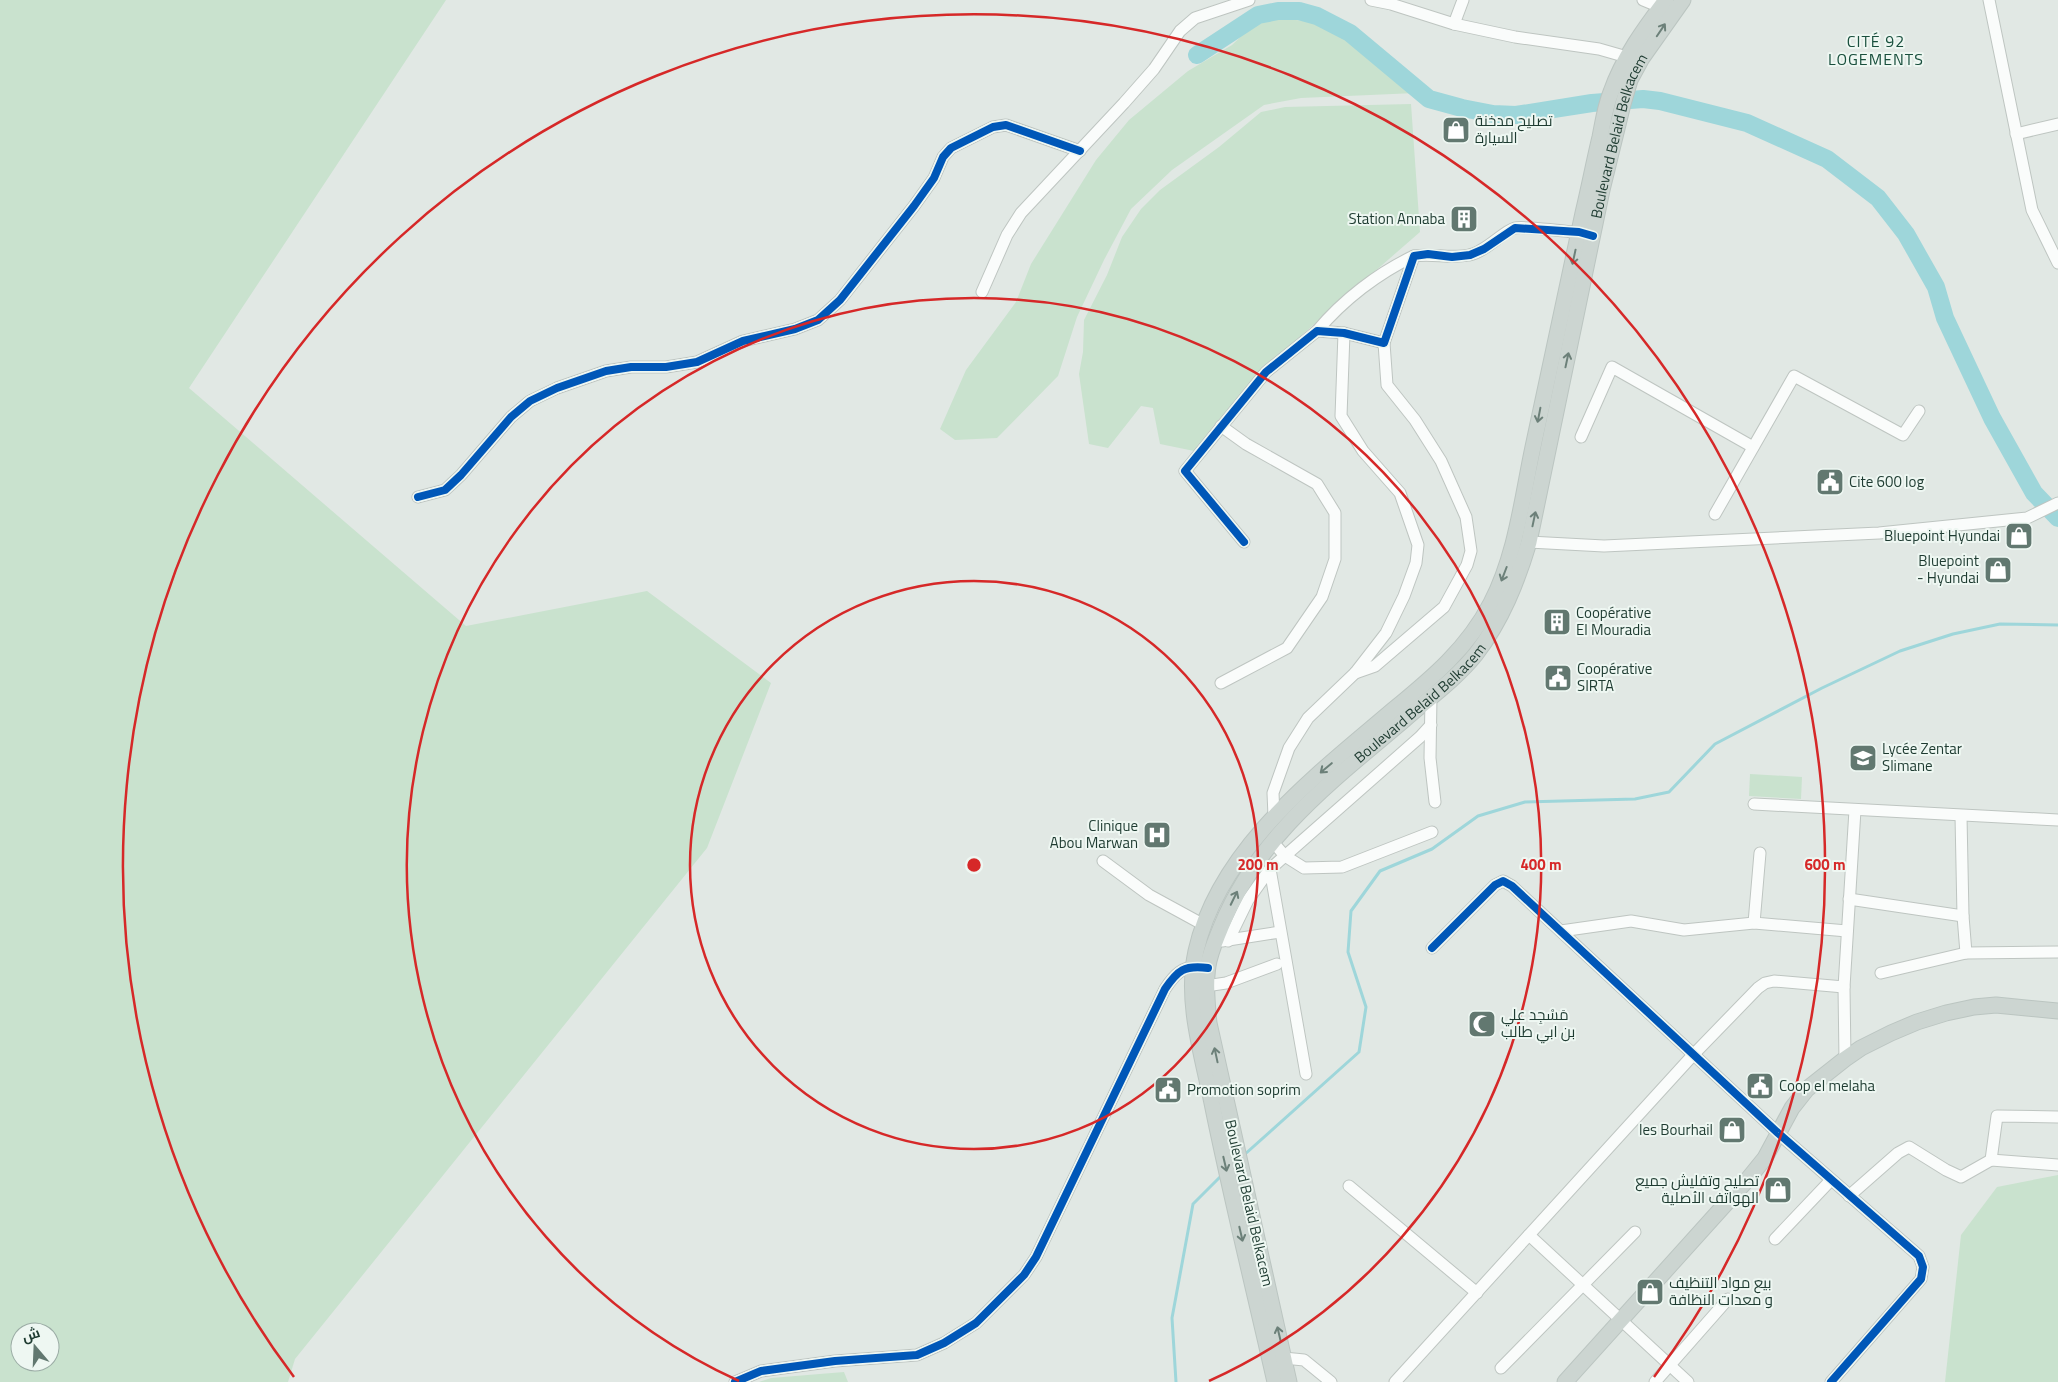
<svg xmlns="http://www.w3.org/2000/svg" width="2058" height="1382" font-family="'Titillium Web',Cairo,sans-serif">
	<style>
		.green { fill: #c9e2ce; fill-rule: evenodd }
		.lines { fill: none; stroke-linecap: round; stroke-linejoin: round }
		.stream { stroke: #9ed6da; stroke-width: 3 }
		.river { stroke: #9ed6da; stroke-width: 18 }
		.minor-casing { stroke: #bec5c1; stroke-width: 13 }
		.major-casing { stroke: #bbc5c1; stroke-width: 17 }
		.minor { stroke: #fafcfb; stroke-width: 11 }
		.major { stroke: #ccd5d1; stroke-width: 15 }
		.cycleway-casing { stroke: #eef7f2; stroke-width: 11 }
		.cycleway { stroke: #0057b8; stroke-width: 8 }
		.oneway { stroke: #6c8079 }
		.ring { fill: none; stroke: #d62828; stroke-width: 2.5 }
		.labels { text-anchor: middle; stroke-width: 4; stroke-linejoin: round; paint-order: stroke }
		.poi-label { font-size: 15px; fill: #1e3b31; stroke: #eef7f2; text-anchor: start }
		.street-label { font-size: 15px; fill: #1e3b31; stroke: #eef7f2 }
		.neighbourhood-label { font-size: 16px; letter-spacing: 1px; fill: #194f3d; stroke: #eef7f2 }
		.centre { fill: #d62828; stroke: #eef7f2; stroke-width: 2.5 }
		.ring-label { font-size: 15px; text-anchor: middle; font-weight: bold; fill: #d62828; stroke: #eef7f2; stroke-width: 4; stroke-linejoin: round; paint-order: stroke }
	</style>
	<rect width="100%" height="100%" fill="#e1e8e4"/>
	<g class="green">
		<path d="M0,0H446L189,388L466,626L647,591L771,683L707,848L295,1359L288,1382H0ZM20,1332H50V1362H20Z"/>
		<polygon points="1269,18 1308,21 1347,37 1416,93 1301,98 1264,105 1172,170 1131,209 1104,260 1077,317 1058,376 997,438 955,440 940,429 966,370 1016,302 1031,264 1096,160 1129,120 1188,71 1232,45 1255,23"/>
		<polygon points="1411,104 1420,232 1257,374 1199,452 1160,444 1153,408 1141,406 1108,448 1089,444 1079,374 1083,352 1084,320 1107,275 1122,237 1141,209 1160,190 1219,147 1261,112 1285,107"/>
		<polygon points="1750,774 1802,777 1801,799 1749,796"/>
		<polygon points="2058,1175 2058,1382 1945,1382 1961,1235 1997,1187"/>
		<polygon points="844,1372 848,1382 759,1382 771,1378"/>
	</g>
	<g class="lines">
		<g class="stream">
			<polyline points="1244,1155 1359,1052 1366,1007 1348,952 1351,911 1380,871 1432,849 1478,816 1525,802 1635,799 1669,792 1715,744 1822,688 1900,651 1953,634 2000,624 2058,625"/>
			<polyline points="1176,1382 1172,1318 1193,1204 1223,1174"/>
		</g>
		<polyline class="river" points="1197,55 1258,15 1278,11 1299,11 1317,16 1350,33 1429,99 1462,108 1493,114 1516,115 1592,103 1643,99 1660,101 1747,123 1827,159 1878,198 1906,234 1936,287 1945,318 1992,418 2034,493 2058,518"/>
		<defs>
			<g id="minor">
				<polyline points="1371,0 1391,4 1454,24 1515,37 1599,49 1627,57"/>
				<polyline points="1643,0 1660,7"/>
				<polyline points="1989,0 2032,210 2058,263"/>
				<polyline points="1454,24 1463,0"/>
				<polyline points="2016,134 2058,124"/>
				<polyline points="982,292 1007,235 1021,213 1124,103 1154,69 1180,31 1195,18 1249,0"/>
				<path d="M1317,331C1343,300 1378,273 1414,256"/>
				<polyline points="1581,437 1612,367 1753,447"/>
				<polyline points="418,497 445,490 461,475 511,417 530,401 557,388 606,371 631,367 666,367 697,362 743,341 795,329 818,320 840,300 914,206 934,178 943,157 951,148 993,127 1006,125 1080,151"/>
				<polyline points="1715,514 1794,376 1903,435 1919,411"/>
				<path d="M1244,542L1185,471L1266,372L1317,331L1344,333L1384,343L1414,256C1433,253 1450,259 1469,255C1486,252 1503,231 1515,228C1523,226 1576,232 1585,234"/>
				<polyline points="1529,542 1604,546 1879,533 2027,518 2058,503"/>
				<polyline points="1355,673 1375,666 1444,607 1467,565 1471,551 1466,517 1441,461 1415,420 1387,385 1384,343"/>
				<polyline points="1221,683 1287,648 1322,597 1335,559 1335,513 1317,484 1246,444 1221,426"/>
				<polyline points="1431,697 1430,758 1435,802"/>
				<polyline points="1754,804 2058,820"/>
				<polyline points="1274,816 1273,793 1289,748 1308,718 1355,673 1386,633 1404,596 1416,563 1418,545 1400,493 1363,451 1341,416 1344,333"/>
				<polyline points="1961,816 1963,916 1966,953"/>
				<polyline points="1272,841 1285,856 1304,868 1342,867 1432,832"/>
				<polyline points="1760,853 1754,923 1847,931"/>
				<polyline points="1103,861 1149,895 1204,925"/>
				<polyline points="1849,899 1963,916"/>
				<polyline points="1561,931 1631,921 1684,930 1754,923"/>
				<polyline points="1222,941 1280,932"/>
				<polyline points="1228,941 1248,900 1270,869"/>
				<polyline points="1432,948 1495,885 1503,881 1512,886 1778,1133 1919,1256 1923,1267 1921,1279 1831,1382"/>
				<polyline points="1881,973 1966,953 2058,952"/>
				<polyline points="1199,987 1226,983 1277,964"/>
				<polyline points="1845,1059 1844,987 1855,810"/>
				<polyline points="1306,1074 1270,869 1420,737 1431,725"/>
				<polyline points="1991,1160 1997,1116 2058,1117"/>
				<polyline points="1349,1186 1477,1293"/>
				<polyline points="1849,1196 1898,1153 1909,1147 1946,1170 1961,1177 1991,1160 2058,1165"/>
				<polyline points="1529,1235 1688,1382"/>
				<polyline points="1775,1239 1831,1180"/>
				<polyline points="1284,1358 1304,1360 1331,1382"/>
				<polyline points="1501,1368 1635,1232"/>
				<path d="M735,1382L761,1371L835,1361L917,1355L944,1343L976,1323L1024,1275L1036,1257L1165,989C1174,975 1183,965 1201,967"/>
				<polyline points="1395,1382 1693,1055 1758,988 1765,983 1774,981 1844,987"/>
				<polyline points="1655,1382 1728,1299"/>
			</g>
			<g id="major">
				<path d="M1275,1382C1254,1289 1231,1197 1212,1103C1202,1054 1185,1001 1196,951C1219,848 1318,774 1393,710C1432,678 1468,648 1491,603C1516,555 1522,499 1533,447C1549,369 1566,291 1583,213C1589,188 1594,162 1600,137C1603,122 1605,107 1611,92C1623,58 1644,29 1666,0"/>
				<path id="s1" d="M1289,1382L1209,1023C1207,1004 1205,984 1208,966C1210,952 1216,940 1221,927C1257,837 1332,781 1404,720C1428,699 1456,679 1476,654C1502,620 1517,582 1529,542L1602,190L1623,104L1630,80L1642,58L1683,0"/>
				<polyline points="1565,1382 1748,1179 1765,1158 1792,1108 1807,1089 1845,1059 1861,1048 1891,1033 1917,1022 1946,1013 1974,1007 1996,1005 2058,1011"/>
			</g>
		</defs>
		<use href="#minor" class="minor-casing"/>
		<use href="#major" class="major-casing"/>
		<use href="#minor" class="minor"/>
		<use href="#major" class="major"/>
		<defs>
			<g id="cycleway">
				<polyline points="418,497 445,490 461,475 511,417 530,401 557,388 606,371 631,367 666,367 697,362 743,341 795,329 818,320 840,300 914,206 934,178 943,157 951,148 993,127 1006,125 1080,151"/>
				<polyline points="1244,542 1185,471 1266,372 1317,331 1344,333 1384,343 1414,256 1428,254 1452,257 1470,255 1484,249 1515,228 1579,232 1593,236"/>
				<polyline points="1432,948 1495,885 1503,881 1512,886 1778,1133 1919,1256 1923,1267 1921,1279 1831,1382"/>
				<path d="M735,1382L761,1371L835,1361L917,1355L944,1343L976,1323L1024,1275L1036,1257L1165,989C1178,970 1184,965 1208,968"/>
			</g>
		</defs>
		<use href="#cycleway" class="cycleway-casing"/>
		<use href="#cycleway" class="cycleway"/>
	</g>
	<defs><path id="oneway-shaft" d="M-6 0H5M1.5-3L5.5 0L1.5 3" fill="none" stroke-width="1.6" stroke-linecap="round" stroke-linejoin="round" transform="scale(1.25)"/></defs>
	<g class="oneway">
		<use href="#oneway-shaft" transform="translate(1661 30) rotate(-56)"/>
		<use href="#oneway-shaft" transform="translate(1574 257) rotate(102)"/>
		<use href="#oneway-shaft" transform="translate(1567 360) rotate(-78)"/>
		<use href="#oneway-shaft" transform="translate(1539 415) rotate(101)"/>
		<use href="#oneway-shaft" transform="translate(1534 519) rotate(-78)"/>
		<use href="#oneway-shaft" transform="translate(1504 574) rotate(111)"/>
		<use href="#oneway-shaft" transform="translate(1326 768) rotate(140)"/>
		<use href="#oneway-shaft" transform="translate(1234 898) rotate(-64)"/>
		<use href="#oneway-shaft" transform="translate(1216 1055) rotate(-102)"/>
		<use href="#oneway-shaft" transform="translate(1225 1164) rotate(77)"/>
		<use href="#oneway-shaft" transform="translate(1241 1234) rotate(77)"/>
		<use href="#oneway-shaft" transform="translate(1279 1334) rotate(-103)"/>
	</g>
	<g class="ring">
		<circle cx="974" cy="865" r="284"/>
		<path d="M739 1381A567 567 0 1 1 1209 1381"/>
		<path d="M294 1377A851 851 0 1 1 1654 1377"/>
	</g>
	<defs>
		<symbol id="shop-square" viewBox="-11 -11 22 22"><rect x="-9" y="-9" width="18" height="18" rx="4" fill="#627870" stroke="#eef7f2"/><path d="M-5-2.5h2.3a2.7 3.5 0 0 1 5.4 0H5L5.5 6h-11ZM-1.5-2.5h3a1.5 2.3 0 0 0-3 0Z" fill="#fff"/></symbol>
		<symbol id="building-square" viewBox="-11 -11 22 22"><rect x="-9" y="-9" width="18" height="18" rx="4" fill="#627870" stroke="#eef7f2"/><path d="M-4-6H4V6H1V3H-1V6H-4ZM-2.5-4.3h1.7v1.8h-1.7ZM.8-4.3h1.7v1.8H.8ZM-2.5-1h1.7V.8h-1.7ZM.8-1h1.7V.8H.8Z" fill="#fff"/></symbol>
		<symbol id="civic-square" viewBox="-11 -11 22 22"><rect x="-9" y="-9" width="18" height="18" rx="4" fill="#627870" stroke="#eef7f2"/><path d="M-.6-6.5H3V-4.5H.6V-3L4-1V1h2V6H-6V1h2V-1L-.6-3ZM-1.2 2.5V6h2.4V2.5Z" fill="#fff"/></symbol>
		<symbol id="school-square" viewBox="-11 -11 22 22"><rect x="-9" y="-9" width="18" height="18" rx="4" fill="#627870" stroke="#eef7f2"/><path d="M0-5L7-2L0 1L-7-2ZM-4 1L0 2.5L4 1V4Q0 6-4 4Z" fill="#fff"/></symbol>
		<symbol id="hospital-square" viewBox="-11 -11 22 22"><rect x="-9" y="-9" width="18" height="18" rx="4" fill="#627870" stroke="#eef7f2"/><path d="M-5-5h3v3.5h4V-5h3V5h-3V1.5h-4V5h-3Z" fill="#fff"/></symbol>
		<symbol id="mosque-square" viewBox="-11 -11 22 22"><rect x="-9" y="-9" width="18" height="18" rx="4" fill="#627870" stroke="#eef7f2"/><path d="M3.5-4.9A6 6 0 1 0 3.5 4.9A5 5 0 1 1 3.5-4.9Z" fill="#fff"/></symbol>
	</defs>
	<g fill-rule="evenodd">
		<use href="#shop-square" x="1440" y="114" width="32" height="32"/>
		<use href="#building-square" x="1448" y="203" width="32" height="32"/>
		<use href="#civic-square" x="1814" y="466" width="32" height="32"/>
		<use href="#shop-square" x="2003" y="520" width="32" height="32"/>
		<use href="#shop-square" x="1982" y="554" width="32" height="32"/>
		<use href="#building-square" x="1541" y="606" width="32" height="32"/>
		<use href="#civic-square" x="1542" y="662" width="32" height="32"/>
		<use href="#school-square" x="1847" y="742" width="32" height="32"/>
		<use href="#hospital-square" x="1141" y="819" width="32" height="32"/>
		<use href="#mosque-square" x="1466" y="1008" width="32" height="32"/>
		<use href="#civic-square" x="1744" y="1070" width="32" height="32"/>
		<use href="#civic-square" x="1152" y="1074" width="32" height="32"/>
		<use href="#shop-square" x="1716" y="1114" width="32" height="32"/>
		<use href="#shop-square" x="1762" y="1174" width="32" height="32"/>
		<use href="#shop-square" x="1634" y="1276" width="32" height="32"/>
	</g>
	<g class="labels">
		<g class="poi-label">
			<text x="1475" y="126">تصليح مدخنة<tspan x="1475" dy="17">السيارة</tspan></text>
			<text x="1445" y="224" text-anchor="end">Station Annaba</text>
			<text x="1849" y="487">Cite 600 log</text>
			<text x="2000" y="541" text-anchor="end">Bluepoint Hyundai</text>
			<text x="1979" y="566" text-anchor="end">Bluepoint<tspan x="1979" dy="17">- Hyundai</tspan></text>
			<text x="1576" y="618">Coopérative<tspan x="1576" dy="17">El Mouradia</tspan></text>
			<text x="1577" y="674">Coopérative<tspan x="1577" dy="17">SIRTA</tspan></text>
			<text x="1882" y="754">Lycée Zentar<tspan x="1882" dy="17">Slimane</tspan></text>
			<text x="1138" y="831" text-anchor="end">Clinique<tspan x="1138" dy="17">Abou Marwan</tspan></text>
			<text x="1501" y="1020">مَسْجِد علي<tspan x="1501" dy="17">بن ابي طالب</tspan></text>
			<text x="1779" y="1091">Coop el melaha</text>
			<text x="1187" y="1095">Promotion soprim</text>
			<text x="1713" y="1135" text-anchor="end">les Bourhail</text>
			<text x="1759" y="1186" text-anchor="end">تصليح وتفليش جميع<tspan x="1759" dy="17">الهواتف الأصلية</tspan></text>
			<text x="1669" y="1288">بيع مواد التنظيف<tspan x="1669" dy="17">و معدات النظافة</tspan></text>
		</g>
		<g class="street-label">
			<text dy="5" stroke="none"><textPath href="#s1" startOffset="1384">Boulevard Belaid Belkacem</textPath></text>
			<text dy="5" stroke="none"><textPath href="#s1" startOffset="769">Boulevard Belaid Belkacem</textPath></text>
			<text transform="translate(1249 1203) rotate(77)" y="5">Boulevard Belaid Belkacem</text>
		</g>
		<g class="neighbourhood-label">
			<text x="1876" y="47">CITÉ 92<tspan x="1876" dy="18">LOGEMENTS</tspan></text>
		</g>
	</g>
	<circle cx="974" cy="865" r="8" class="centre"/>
	<g class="ring-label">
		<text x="1258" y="870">200 m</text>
		<text x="1541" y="870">400 m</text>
		<text x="1825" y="870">600 m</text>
	</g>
	<g transform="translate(35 1347) rotate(341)"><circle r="24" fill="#eef7f2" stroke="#9baca5"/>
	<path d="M0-4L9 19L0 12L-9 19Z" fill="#627870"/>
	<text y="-8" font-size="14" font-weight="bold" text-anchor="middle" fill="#1e3b31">ش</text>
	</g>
</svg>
